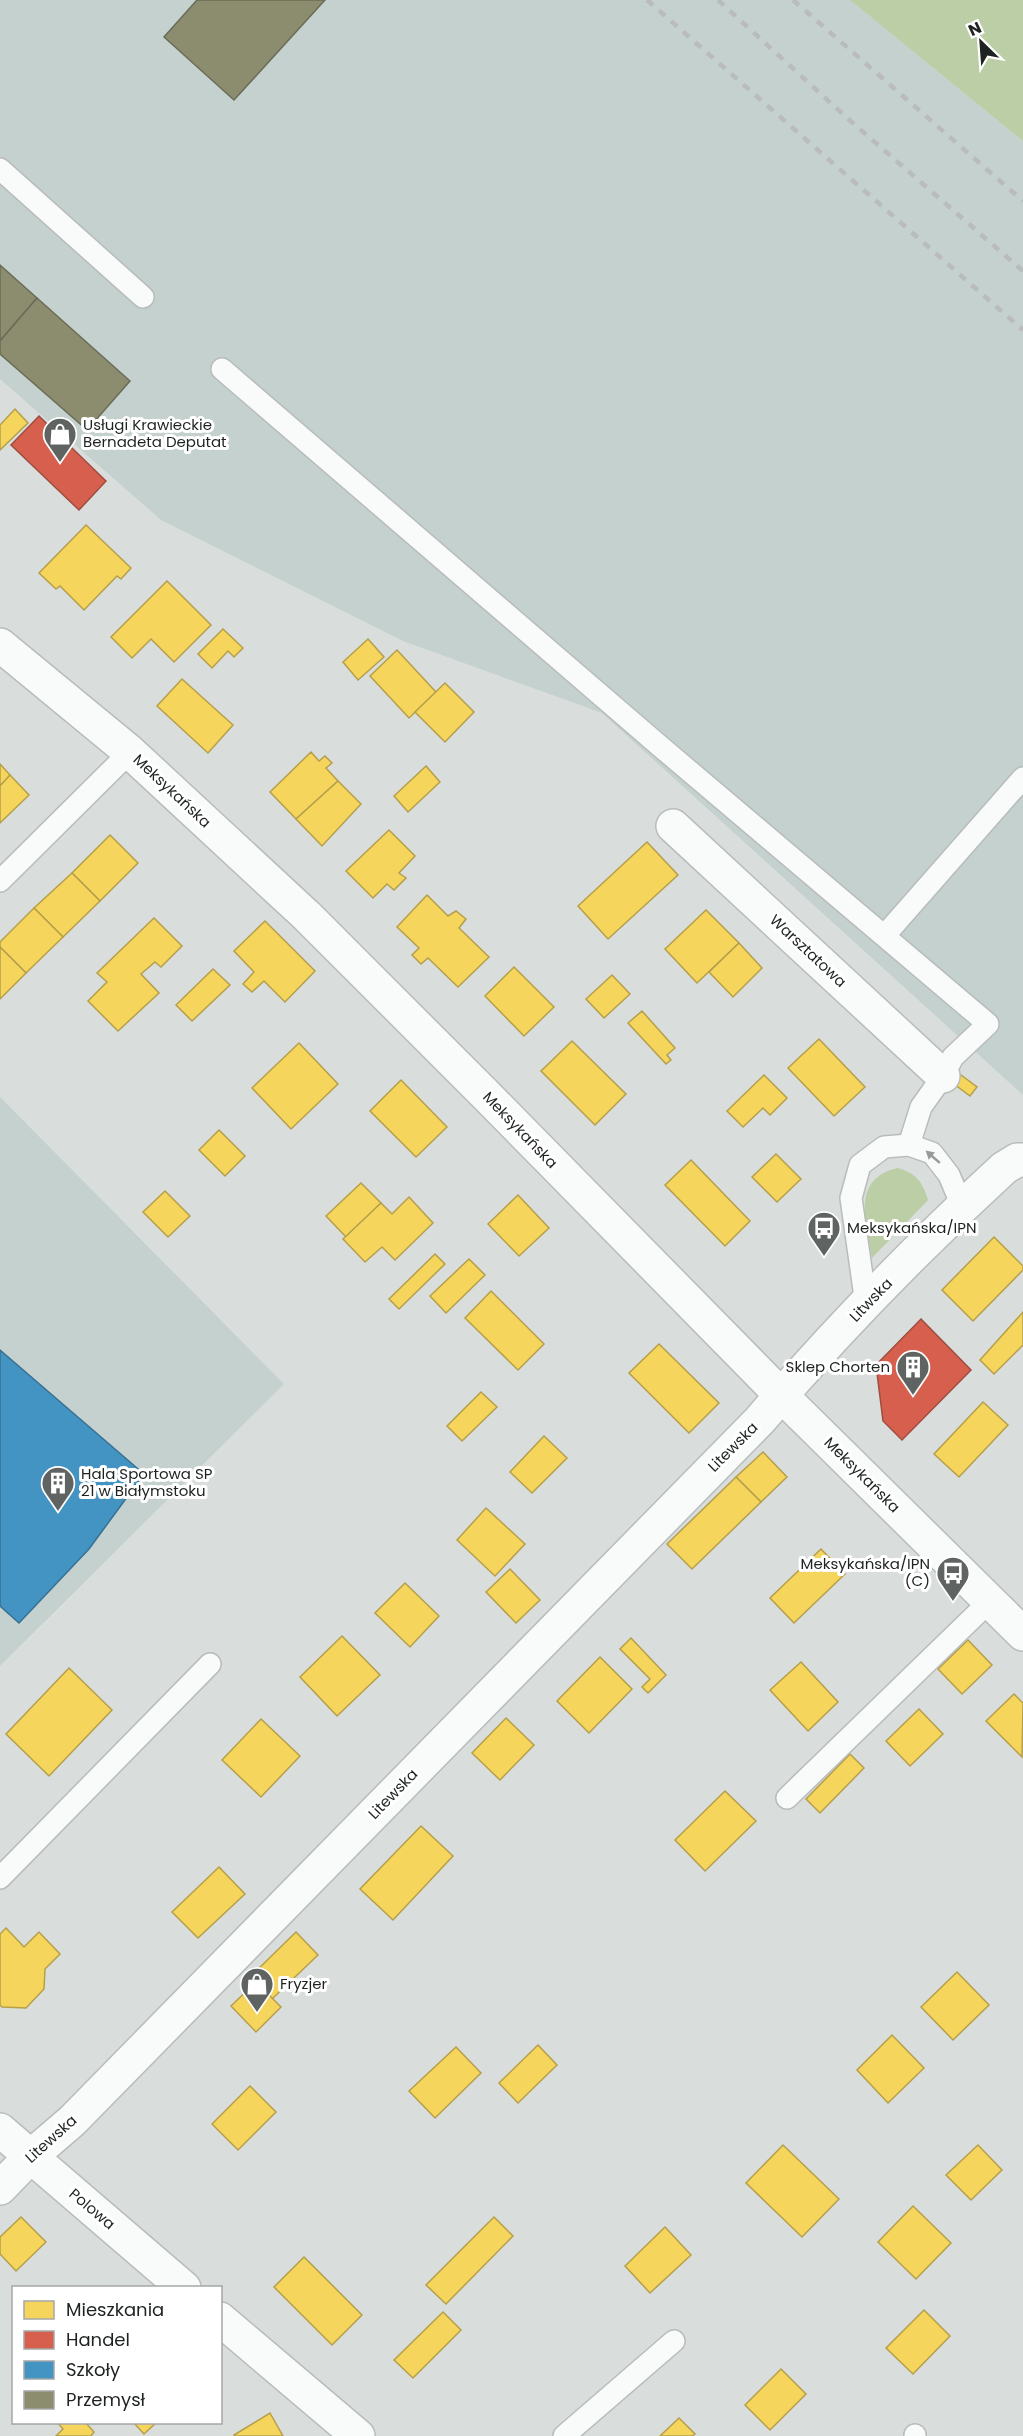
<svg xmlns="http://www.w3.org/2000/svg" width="1023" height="2436" font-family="Poppins,sans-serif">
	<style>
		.built { fill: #c4d1ce }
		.green { fill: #bbcea5 }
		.homes { fill: #f6d55c; stroke: #b59f4a; stroke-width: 1.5 }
		.shops { fill: #d6604d; stroke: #9f4d40; stroke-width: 1.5 }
		.schools { fill: #4393c3; stroke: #387192; stroke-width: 1.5 }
		.industry { fill: #8c8c6e; stroke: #6b6c57; stroke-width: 1.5 }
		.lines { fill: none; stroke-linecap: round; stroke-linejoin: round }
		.lane-casing { stroke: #b8bcbb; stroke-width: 24 }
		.street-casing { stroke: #b8bcbb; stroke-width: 36 }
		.secondary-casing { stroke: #b8bcbb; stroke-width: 36 }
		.lane { stroke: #f9fafa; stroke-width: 21 }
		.street { stroke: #f9fafa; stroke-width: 33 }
		.secondary { stroke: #f9fafa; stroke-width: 33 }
		.rail { stroke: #babbbb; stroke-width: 4.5; stroke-dasharray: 8 8; stroke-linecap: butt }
		.oneway { fill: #969998 }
		.labels { text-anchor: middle; stroke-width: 6; stroke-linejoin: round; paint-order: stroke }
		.poi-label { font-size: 15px; fill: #1e2221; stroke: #fff; text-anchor: start }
		.street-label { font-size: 15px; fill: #1e2221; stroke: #fff }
	</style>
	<rect width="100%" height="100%" fill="#d9dedd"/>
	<g class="built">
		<polygon points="0,0 850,0 1023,141 1023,1095 602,713 403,641 161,520 0,379"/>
		<polygon points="0,1097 284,1384 0,1666"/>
	</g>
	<g class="green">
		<polygon points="850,0 1023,0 1023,141"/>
		<path d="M897,1168C915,1172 923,1182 928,1200L872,1258C867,1222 850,1180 897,1168Z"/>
	</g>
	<g class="homes">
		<polygon points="15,409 28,423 0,450 0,425"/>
		<polygon points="86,525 131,568 121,579 117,576 84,610 60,586 56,589 39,573"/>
		<polygon points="167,581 211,625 174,662 151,639 132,658 111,637"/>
		<polygon points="223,629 243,648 234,657 228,651 212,668 198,654"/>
		<polygon points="368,639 384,657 358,680 343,662"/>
		<polygon points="397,650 436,692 409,718 370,676"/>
		<polygon points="182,679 233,725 208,753 157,706"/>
		<polygon points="445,683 474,712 445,742 415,712"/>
		<polygon points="311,752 319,761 325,756 332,763 326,768 338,781 296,819 270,792"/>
		<polygon points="0,764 10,775 0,786"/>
		<polygon points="426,766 440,782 408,812 394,796"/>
		<polygon points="10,775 29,795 0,823 0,786"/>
		<polygon points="338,781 361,804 322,846 296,819"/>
		<polygon points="389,830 415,856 399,873 406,878 394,890 387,884 373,898 346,871"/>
		<polygon points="110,835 138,863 100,901 72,873"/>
		<polygon points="647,842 678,875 608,939 578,906"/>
		<polygon points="72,873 100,901 63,937 34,908"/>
		<polygon points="427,895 448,916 456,911 466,919 459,928 489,957 458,987 428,958 421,964 412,955 419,948 397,927"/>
		<polygon points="34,908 63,937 26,973 0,947 0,942"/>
		<polygon points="706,910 739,943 697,983 665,949"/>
		<polygon points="154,918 182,946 161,967 155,962 141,974 159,993 118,1031 88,1001 107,982 97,973"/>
		<polygon points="265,921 315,971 285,1002 264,981 252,992 243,984 254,972 234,951"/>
		<polygon points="739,943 762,968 733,997 709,972"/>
		<polygon points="0,947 26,973 0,999"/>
		<polygon points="514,967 554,1007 524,1036 485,996"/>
		<polygon points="213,969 230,985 192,1021 176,1005"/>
		<polygon points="612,975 630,994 604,1018 586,999"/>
		<polygon points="642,1011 675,1048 667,1055 671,1060 666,1064 628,1023"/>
		<polygon points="819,1039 865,1087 834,1116 788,1068"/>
		<polygon points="572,1041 626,1094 595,1125 541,1071"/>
		<polygon points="299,1043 338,1084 291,1129 252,1088"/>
		<polygon points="764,1075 787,1098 770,1115 763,1108 743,1127 727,1111"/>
		<polygon points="961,1075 977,1087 970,1096 954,1084"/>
		<polygon points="401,1080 447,1127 416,1157 370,1111"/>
		<polygon points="219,1130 245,1156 225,1176 199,1150"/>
		<polygon points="776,1154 801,1179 777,1202 752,1177"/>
		<polygon points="691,1160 750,1221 725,1246 665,1185"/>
		<polygon points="361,1183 381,1203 346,1237 326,1216"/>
		<polygon points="165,1191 190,1216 168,1237 143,1212"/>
		<polygon points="518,1195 549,1228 519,1256 488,1224"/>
		<polygon points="409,1197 433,1223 395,1260 382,1247 365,1262 343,1239 381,1203 392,1214"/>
		<polygon points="994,1237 1023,1266 1023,1270 973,1321 942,1290"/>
		<polygon points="435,1254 445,1264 399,1309 389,1299"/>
		<polygon points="469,1259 485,1275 446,1313 430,1296"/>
		<polygon points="491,1291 544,1344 518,1370 465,1318"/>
		<polygon points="1023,1312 1023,1345 994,1374 980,1360"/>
		<polygon points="659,1344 719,1403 689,1433 629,1373"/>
		<polygon points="481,1392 497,1407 462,1441 447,1426"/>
		<polygon points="983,1402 1008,1425 959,1477 934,1454"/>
		<polygon points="544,1436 567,1458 532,1493 510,1472"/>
		<polygon points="763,1452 787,1477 761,1502 736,1477"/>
		<polygon points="736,1477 761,1502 692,1569 667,1544"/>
		<polygon points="486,1508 525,1544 495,1576 457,1540"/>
		<polygon points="821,1549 845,1574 794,1623 770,1598"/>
		<polygon points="510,1569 540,1600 516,1623 486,1592"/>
		<polygon points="405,1583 439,1616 410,1647 375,1613"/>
		<polygon points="342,1636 380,1675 337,1716 300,1677"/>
		<polygon points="631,1638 666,1675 648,1693 642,1687 650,1679 620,1649"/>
		<polygon points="968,1640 992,1665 962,1694 938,1669"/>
		<polygon points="600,1657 632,1689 589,1733 557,1701"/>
		<polygon points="801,1662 838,1702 808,1731 770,1690"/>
		<polygon points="69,1668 112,1710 49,1776 6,1734"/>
		<polygon points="1014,1694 1023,1703 1022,1757 986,1721"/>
		<polygon points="919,1709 943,1734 910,1766 886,1741"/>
		<polygon points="506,1718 534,1745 500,1780 472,1753"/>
		<polygon points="261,1719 300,1756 261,1797 222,1760"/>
		<polygon points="850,1754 864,1768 820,1813 806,1799"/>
		<polygon points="725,1791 756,1821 705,1871 675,1840"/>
		<polygon points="421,1826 453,1856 393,1920 360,1889"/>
		<polygon points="219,1867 245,1894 198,1938 172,1912"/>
		<polygon points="6,1928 24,1947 39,1932 60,1954 45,1969 44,1989 26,2008 2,2007 0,2005 0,1934"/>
		<polygon points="296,1932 318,1955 272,1999 251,1976"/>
		<polygon points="957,1972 989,2005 953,2040 921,2007"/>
		<polygon points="256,1982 281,2007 256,2032 231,2006"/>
		<polygon points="892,2035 924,2068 888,2103 857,2070"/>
		<polygon points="538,2045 557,2065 518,2103 499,2083"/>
		<polygon points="456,2047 481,2073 435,2118 409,2091"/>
		<polygon points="250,2086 276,2112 238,2150 212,2124"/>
		<polygon points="783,2145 839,2199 802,2237 746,2183"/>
		<polygon points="978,2145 1002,2170 971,2200 946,2175"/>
		<polygon points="913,2206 951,2243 916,2279 878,2242"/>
		<polygon points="21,2217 46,2242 16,2271 0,2254 0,2237"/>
		<polygon points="494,2217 513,2236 446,2304 426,2285"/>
		<polygon points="665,2227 691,2255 650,2293 625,2266"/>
		<polygon points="304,2257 362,2315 332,2345 274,2287"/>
		<polygon points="924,2310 950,2336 913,2374 886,2348"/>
		<polygon points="443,2312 461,2330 413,2378 394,2360"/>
		<polygon points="781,2369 806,2394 770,2430 745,2405"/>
		<polygon points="270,2413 283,2436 235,2436 234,2435"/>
		<polygon points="679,2418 695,2434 692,2436 660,2436"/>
		<polygon points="57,2422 85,2422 94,2432 91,2436 56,2436 63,2429"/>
		<polygon points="133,2422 157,2422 144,2434"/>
	</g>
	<g class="shops">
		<polygon points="39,416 106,481 79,510 11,445"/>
		<polygon points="921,1319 971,1370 902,1440 883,1421 876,1365"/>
	</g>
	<polygon class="schools" points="0,1350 144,1474 89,1549 19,1623 0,1606"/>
	<g class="industry">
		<polygon points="197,0 325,0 234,100 164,37"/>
		<polygon points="0,265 37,298 0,341"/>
		<polygon points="37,298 130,381 87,430 0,354 0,341"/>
	</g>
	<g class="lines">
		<defs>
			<g id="lane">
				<polyline points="0,169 143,297"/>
				<polyline points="222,369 661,747 988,1024 953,1057 943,1076 921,1107 909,1145"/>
				<polyline points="0,881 130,752"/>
				<polyline points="885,935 1023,778"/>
				<polyline points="866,1304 851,1198 860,1165 884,1147 909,1145 932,1153 949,1175 962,1206"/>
				<polyline points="787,1798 990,1601"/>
				<polyline points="0,1878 210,1664"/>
				<polyline points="564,2436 674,2341"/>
				<polyline points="915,2436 915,2435"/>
			</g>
			<g id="street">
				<polyline points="673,826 943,1076"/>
				<polyline points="0,2130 184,2288"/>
				<path d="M0,2188L30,2157L72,2121L760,1420C836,1331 918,1247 1004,1168L1017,1160H1023"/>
				<polyline points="220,2319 358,2436"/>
			</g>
			<polyline id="secondary" points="0,645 130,752 307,916 485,1094 781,1395 1023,1634"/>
		</defs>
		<use href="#lane" class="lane-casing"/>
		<use href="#street" class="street-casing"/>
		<use href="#secondary" class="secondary-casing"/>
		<use href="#lane" class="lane"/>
		<use href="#street" class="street"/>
		<use href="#secondary" class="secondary"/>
		<g class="rail">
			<polyline points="647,0 1023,330"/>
			<polyline points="718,0 846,117 1023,271"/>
			<polyline points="793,0 1023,201"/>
		</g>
	</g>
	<defs><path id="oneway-solid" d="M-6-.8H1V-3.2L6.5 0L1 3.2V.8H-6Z" transform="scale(1.5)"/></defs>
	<use class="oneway" href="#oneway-solid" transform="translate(933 1157) rotate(-139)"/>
	<defs>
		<symbol id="shop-pin" viewBox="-11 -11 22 30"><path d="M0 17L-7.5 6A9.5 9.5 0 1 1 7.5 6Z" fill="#5f6463" stroke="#fff"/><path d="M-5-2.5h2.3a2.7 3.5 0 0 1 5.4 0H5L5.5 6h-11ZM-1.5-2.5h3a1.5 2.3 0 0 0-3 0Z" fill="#fff"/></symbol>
		<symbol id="bus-pin" viewBox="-11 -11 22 30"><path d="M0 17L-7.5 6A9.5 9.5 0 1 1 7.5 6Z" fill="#5f6463" stroke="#fff"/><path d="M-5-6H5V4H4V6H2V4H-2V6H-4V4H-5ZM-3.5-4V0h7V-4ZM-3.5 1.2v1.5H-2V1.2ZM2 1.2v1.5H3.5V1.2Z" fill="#fff"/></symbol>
		<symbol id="building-pin" viewBox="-11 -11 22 30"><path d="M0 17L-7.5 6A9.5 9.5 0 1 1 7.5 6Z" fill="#5f6463" stroke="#fff"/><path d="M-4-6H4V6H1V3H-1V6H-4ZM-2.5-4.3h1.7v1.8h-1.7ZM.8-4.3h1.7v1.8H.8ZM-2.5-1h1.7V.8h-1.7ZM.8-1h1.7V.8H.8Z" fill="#fff"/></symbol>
	</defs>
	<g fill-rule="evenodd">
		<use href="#shop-pin" x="41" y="415" width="38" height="52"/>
		<use href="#bus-pin" x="805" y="1209" width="38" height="52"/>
		<use href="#building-pin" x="894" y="1348" width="38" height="52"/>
		<use href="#building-pin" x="39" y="1464" width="38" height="52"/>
		<use href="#bus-pin" x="934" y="1554" width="38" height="52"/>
		<use href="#shop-pin" x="238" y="1965" width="38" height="52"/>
	</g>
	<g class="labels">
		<g class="poi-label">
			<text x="83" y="430">Usługi Krawieckie<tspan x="83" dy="17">Bernadeta Deputat</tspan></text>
			<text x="847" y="1233">Meksykańska/IPN</text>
			<text x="890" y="1372" text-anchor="end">Sklep Chorten</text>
			<text x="81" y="1479">Hala Sportowa SP<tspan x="81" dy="17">21 w Białymstoku</tspan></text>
			<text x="930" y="1569" text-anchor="end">Meksykańska/IPN<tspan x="930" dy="17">(C)</tspan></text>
			<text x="280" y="1989">Fryzjer</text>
		</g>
		<g class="street-label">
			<text transform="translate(172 791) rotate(43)" y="5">Meksykańska</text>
			<text transform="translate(808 951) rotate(43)" y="5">Warsztatowa</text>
			<text transform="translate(520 1130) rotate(46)" y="5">Meksykańska</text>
			<text transform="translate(871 1300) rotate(-46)" y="5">Litwska</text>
			<text transform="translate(733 1447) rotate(-45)" y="5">Litewska</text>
			<text transform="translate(862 1475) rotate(45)" y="5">Meksykańska</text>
			<text transform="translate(393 1794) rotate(-46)" y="5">Litewska</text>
			<text transform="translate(51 2139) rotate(-42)" y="5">Litewska</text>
			<text transform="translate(92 2209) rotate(40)" y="5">Polowa</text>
		</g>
	</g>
	<rect x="12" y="2286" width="210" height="138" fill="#ffffff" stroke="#a5a7a6" stroke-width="1.5"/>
	<rect x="24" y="2301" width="30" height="18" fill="#f6d55c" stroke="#a5a7a6" stroke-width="1.5"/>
	<text x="66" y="2316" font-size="18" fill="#1e2221">Mieszkania</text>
	<rect x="24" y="2331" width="30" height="18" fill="#d6604d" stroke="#a5a7a6" stroke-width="1.5"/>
	<text x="66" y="2346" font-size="18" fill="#1e2221">Handel</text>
	<rect x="24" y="2361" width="30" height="18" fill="#4393c3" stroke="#a5a7a6" stroke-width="1.5"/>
	<text x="66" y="2376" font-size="18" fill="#1e2221">Szkoły</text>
	<rect x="24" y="2391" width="30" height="18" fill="#8c8c6e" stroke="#a5a7a6" stroke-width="1.5"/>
	<text x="66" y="2406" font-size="18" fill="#1e2221">Przemysł</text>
	<g transform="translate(981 42) rotate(335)" stroke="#ffffff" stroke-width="4.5" paint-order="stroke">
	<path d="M0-4.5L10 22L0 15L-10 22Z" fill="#1e2221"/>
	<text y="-9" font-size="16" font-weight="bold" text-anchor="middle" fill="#1e2221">N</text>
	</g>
</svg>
